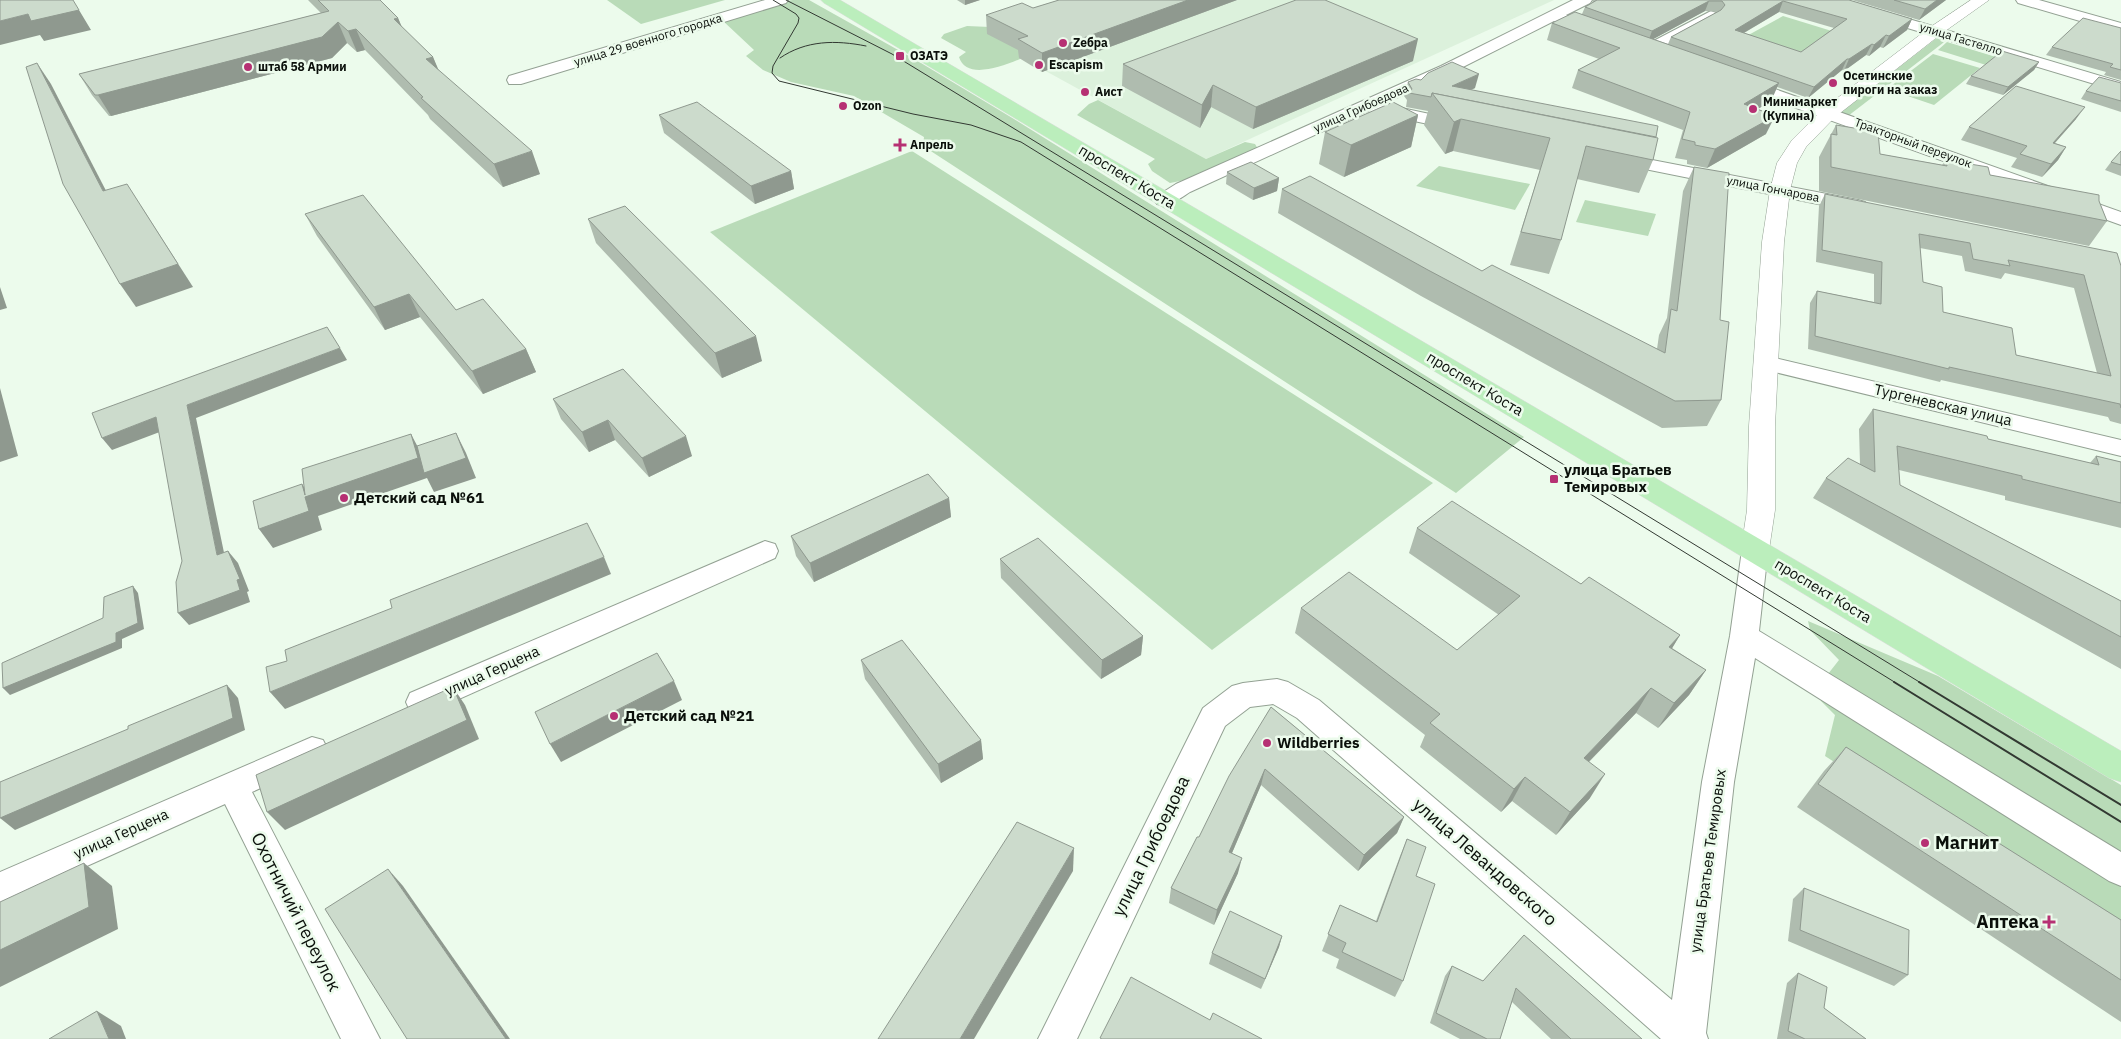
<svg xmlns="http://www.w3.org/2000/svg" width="2121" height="1039" font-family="'IBM Plex Sans',sans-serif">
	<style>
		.built { fill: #dcf1dc }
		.green { fill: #b9dbb8 }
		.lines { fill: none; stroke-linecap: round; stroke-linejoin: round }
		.minor-casing { stroke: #93a193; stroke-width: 2 }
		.tertiary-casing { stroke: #93a193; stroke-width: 1 }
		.primary-casing { stroke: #ddd; stroke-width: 1 }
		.minor { fill: #fff; fill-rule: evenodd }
		.tertiary { fill: #fff; fill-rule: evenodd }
		.primary { fill: #bbeebc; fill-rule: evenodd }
		.tram-far1 { stroke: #323932; stroke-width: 1 }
		.tram { stroke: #323932; stroke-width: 2 }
		.wall { fill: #afbcaf; fill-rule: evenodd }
		.shaded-wall { fill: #8f998f }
		.building { fill: #ccdbcc; stroke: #8f998f; fill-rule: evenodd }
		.poi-dot { fill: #b63073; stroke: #ecfbec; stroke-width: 2 }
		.labels { text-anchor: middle; stroke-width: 5; stroke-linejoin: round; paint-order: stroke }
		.far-street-label { font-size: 12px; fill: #0a0f0a; stroke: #ecfbec }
		.far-poi-label { font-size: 12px; font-weight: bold; fill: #0a0f0a; stroke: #ecfbec; text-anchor: start }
		.street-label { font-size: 15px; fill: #0a0f0a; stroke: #ecfbec }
		.poi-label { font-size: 15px; font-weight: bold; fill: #0a0f0a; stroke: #ecfbec; text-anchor: start }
		.near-poi-label { font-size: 18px; font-weight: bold; fill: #0a0f0a; stroke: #ecfbec; text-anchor: start }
		.near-street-label { font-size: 18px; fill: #0a0f0a; stroke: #ecfbec }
	</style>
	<rect width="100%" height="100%" fill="#ecfbec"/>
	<polygon class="built" points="1080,0 1554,0 1206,159 978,34"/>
	<g class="green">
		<polygon points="607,0 725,0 641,24"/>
		<polygon points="793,0 809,0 916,60 1009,116 1524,437 1456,493 923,146 924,137 854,96 791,82 763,70 746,56 754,50 722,20 779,2"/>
		<polygon points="1783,16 1835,32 1793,59 1721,50"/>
		<path d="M967,26L990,27L1039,51C1021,58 968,86 959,57L966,52L941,38L944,34Z"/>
		<polygon points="1942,34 1952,36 1848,116 1840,113"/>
		<polygon points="1947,42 1996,57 1986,65 1938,50"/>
		<polygon points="1933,54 1980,68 1934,105 1887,89"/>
		<polygon points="1098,100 1206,159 1245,142 1255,144 1258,149 1190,179 1170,183 1152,171 1148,164 1155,159 1077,115 1089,104"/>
		<polygon points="912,151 1433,483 1212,650 710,232"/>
		<polygon points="1439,166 1530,184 1515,210 1416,186"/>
		<polygon points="1585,200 1656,214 1648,236 1576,222"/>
		<polygon points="1808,621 1938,676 2121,785 2121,949 1825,756 1835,715 1821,701 1828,674 1839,660 1810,630"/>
	</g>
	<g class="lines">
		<defs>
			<g id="minor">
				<polygon points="765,0 788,0 786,3 521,84 509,84 507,80 509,76"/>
				<path d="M1573,0H1592L1590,3L1566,15L1600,28L1603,31L1600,34H1590L1554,21L1453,72L1383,104L1467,122L1470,126L1467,130L1461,131L1367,111L1190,192C1179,199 1170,207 1157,204L1154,200L1157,196L1176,184L1441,66Z"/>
				<polygon points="1822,0 1845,0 2121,82 2121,92 1824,3"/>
				<polygon points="2016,0 2039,0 2121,23 2121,33 2018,3"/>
				<polygon points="1711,11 1716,13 1719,16 1716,19 1654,53 1642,53 1640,50 1642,47"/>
				<polygon points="1741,77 2121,212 2121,225 1735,86 1733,82 1735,78"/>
				<polygon points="1616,153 1858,200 1865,202 1868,206 1865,210 1858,212 1610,162 1607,158 1610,154"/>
				<polygon points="1766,356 2121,440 2121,456 1758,368 1755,363 1758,358"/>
				<polygon points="1755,540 1765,543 1768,550 1759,631 2121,852 2121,886 2109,881 1755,658 1734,782 1706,1033 1708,1039 1661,1039 1297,718 1273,704 1250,707 1225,726 1077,1039 1038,1039 1203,708 1232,686 1243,683 1277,679 1288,682 1319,700 1672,1000 1702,782 1730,636 1742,550 1745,543"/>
				<polygon points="765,541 775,544 778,551 775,558 432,711 421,715 410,711 406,702 410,693"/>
				<polygon points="312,737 323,740 328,750 323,760 252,792 380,1039 341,1039 225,804 0,905 0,872"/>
			</g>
			<polygon id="tertiary" points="1971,0 1989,0 1941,34 1835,117 1806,147 1797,163 1790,190 1784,242 1775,426 1775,510 1769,550 1765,557 1755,560 1745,557 1741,550 1747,510 1749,426 1762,242 1770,190 1777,163 1792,140 1823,109 1929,28"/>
			<polygon id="primary" points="821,0 840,0 2121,751 2121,782 2109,778 824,3"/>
		</defs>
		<use href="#minor" class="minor-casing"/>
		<use href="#tertiary" class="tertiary-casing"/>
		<use href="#primary" class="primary-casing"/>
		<use href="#minor" class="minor"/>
		<use href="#tertiary" class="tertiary"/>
		<use href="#primary" class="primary"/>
		<g class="tram-far1">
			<polyline points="773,0 796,14 799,18 798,23 773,66 772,73 779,81 913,114 971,125 1021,142 1896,683"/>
			<polyline points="786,0 892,54 1921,683"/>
			<path d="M780,58C806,40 836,40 866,46"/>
		</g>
		<g class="tram">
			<polyline points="1894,682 2121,822"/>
			<polyline points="1919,682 2121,805"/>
		</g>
	</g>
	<g class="wall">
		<polygon points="308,0 380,0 398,18 402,28 433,57 438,70 540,174 503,187 430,119 428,115 365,50 357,52 347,43 332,58 111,116 109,116 92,95 79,74 321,13"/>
		<polygon points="957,0 980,0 965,5"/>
		<polygon points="1059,0 1237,0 1042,72 1019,58 1018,50 987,34 986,15 1033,8"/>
		<path d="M1593,0H1849L1912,19L1907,30L1883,48L1880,47L1869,56L1866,55L1844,71L1842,70L1808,98L1777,87L1771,101L1758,109L1766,134L1707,168L1687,164V160L1675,158L1683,130L1572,88L1578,70L1599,59L1547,40L1552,23L1582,14L1585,7L1592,3ZM1705,11L1717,12L1671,37L1668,44L1653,39ZM1779,12L1834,28L1801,52L1744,33Z"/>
		<polygon points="1852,0 1946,0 1919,20"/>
		<polygon points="2121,28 2121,80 2104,75 2106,72 2046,55 2052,47"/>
		<polygon points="1413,61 1253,129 1211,107 1200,128 1122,86 1123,64"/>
		<polygon points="2039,62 2034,70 2003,95 1966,84 1971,76"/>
		<polygon points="1408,82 1475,88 1471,90 1656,137 1653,160 1639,193 1577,179 1561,240 1549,274 1510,265 1540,170 1453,151 1445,154 1424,125 1428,111 1406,107 1407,100 1404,96"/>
		<polygon points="2121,83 2121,112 2081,99 2086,91"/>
		<polygon points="659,115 791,171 794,189 755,204 664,133"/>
		<polygon points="1418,115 1411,147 1344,177 1319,164 1325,132"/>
		<polygon points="2076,119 2055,143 2066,147 2058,160 2042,177 2011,167 2017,158 1961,140 1969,127"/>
		<polygon points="1836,125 1880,154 1942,165 1946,160 1990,175 2099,201 2107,221 2089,246 1819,191 1819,157"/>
		<polygon points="2121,151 2121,176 2105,170 2111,162"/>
		<polygon points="1694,167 1721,400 1707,426 1662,428 1421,296 1278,213 1282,189 1482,271 1657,349 1659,335 1667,318 1683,191"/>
		<polygon points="1227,172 1279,178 1277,191 1253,200 1226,184"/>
		<path d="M1825,194L2121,266V424L2110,421L2108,417L1941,380L1940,382L1808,349L1810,303L1817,291L1874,302V274L1816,262L1819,206ZM1920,248L1962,256L1965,271L2001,279L2005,273L2074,288L2097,373L2016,355L1943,312L1923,282Z"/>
		<polygon points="305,214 456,310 526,349 536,372 483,394 420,317 385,330 317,236"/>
		<polygon points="588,219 762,361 722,378 596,243"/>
		<polygon points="623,369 692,456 649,477 615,440 589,452 561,419 553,399"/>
		<polygon points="1873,409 1988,439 2090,463 2096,456 2121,462 2121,528 2005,500 2005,496 1899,470 1900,485 2121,601 2121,669 1813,498 1826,478 1860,464 1859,429"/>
		<polygon points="949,498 951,517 814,582 796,556 791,536"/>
		<polygon points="1417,528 1581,584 1680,635 1672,648 1706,670 1689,695 1658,728 1636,713 1589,762 1590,798 1556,835 1512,801 1501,812 1420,747 1425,735 1295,633 1301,608 1457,650 1499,615 1409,553"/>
		<polygon points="1000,559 1143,636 1141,655 1101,679 1001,578"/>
		<polygon points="861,660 981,740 983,759 941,783 865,679"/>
		<polygon points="1271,707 1404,817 1397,833 1358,871 1261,785 1232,853 1238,873 1214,925 1169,903 1171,888"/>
		<polygon points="1846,747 2121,920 2121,1022 1797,807 1824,771"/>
		<polygon points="1407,839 1416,876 1403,981 1395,997 1336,968 1339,959 1322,951 1340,905 1376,921 1400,856"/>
		<polygon points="1804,888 1908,975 1894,986 1788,941 1793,899"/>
		<polygon points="1524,935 1642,1039 1551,1039 1512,1002 1500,1039 1460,1039 1430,1023 1445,976 1452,966 1483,981"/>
		<polygon points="1282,936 1279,947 1261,989 1209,964 1212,953"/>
		<polygon points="1798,973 1824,1008 1866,1039 1777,1039 1787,983"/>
	</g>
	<g class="shaded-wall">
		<polygon points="965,0 980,0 965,5"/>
		<polygon points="1188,0 1237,0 1042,72 1042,53"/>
		<polygon points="1937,0 1946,0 1919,20 1925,9"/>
		<polygon points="1709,1 1705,11 1648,42 1652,31"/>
		<polygon points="1783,1 1779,12 1730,41 1735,30"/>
		<polygon points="79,10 91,30 44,41 40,35 0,45 0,21 28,14"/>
		<polygon points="398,18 407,39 394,19"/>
		<polygon points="1912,19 1907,30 1883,48 1889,36"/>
		<polygon points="338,22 347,43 332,58 111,116 98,95"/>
		<polygon points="356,29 365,50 357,52 348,31"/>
		<polygon points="1886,35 1880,47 1869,56 1874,45"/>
		<polygon points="1418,39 1413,61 1253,129 1256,107"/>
		<polygon points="1872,44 1866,55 1844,71 1849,59"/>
		<polygon points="433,57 442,78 426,59"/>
		<polygon points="1847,59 1842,70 1808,98 1814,87"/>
		<polygon points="2039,62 2034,70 2003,95 2008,87"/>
		<polygon points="37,63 51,84 118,214 103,191"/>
		<polygon points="1479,74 1475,88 1448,100 1452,86"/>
		<polygon points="1779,83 1771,101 1736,122 1744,104"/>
		<polygon points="1213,85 1211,107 1200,128 1202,105"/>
		<polygon points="2085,107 2076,119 2044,155 2053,143"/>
		<polygon points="1418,115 1411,147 1344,177 1351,145"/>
		<polygon points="1775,116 1766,134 1707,168 1715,149"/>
		<polygon points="1461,119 1453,151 1445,154 1454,122"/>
		<polygon points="2066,147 2058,160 2042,177 2051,164"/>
		<polygon points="532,151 540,174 503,187 494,164"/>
		<polygon points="791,171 794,189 755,204 751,186"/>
		<polygon points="1279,178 1277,191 1253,200 1254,188"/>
		<polygon points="141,206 193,287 136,307 120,284"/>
		<polygon points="0,287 7,308 0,310"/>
		<polygon points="409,294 420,317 385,330 374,307"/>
		<polygon points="756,336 762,361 722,378 715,353"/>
		<polygon points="340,348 347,360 196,418 227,567 217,555 187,405"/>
		<polygon points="526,349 536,372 483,394 472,371"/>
		<polygon points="0,388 18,456 0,462"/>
		<polygon points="156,417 165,430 112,450 102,438"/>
		<polygon points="608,420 615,440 589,452 582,432"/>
		<polygon points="456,433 466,453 476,478 434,492 427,478 318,516 322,530 273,548 259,529 302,484 309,495 411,434 421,453"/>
		<polygon points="686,436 692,456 649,477 642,458"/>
		<polygon points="949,498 951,517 814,582 810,563"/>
		<polygon points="228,551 238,563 249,591 247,592 250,602 189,625 178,613"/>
		<polygon points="604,557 611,574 285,709 270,692"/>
		<polygon points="133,586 138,593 144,629 122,639 122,648 10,695 3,688 116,633"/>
		<polygon points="1680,635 1665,660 1669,647"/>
		<polygon points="1143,636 1141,655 1101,679 1102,660"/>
		<polygon points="1706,670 1689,695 1658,728 1674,703"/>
		<polygon points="674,681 682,700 561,762 550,744"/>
		<polygon points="227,685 238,698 245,730 15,830 0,818"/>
		<polygon points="453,687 465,705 479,739 285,830 267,812"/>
		<polygon points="1651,688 1636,713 1569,782 1584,758"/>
		<polygon points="981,740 983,759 941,783 938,764"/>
		<polygon points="1265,769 1261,785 1226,867 1229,852"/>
		<polygon points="1605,774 1590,798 1556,835 1570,812"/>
		<polygon points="1525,777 1512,801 1501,812 1514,789"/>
		<polygon points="1404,817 1397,833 1358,871 1364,855"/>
		<polygon points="1074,848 1073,871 974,1039 960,1039"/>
		<polygon points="1242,858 1238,873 1214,925 1217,910"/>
		<polygon points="84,863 112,886 118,929 0,987 0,950"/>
		<polygon points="388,869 403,886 510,1039 506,1039"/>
		<polygon points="1282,936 1279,947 1261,989 1265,979"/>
		<polygon points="97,1011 121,1026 126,1039 109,1039"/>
	</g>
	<g class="building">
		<polygon points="0,0 73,0 79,10 31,21 28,14 0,21"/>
		<polygon points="318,0 380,0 398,18 394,19 433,57 426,59 532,151 494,164 421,98 423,97 356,29 348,31 338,22 322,37 98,95 95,95 79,74 329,11"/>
		<polygon points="1059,0 1188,0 1042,53 1018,39 1028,36 986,15 1022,3 1033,8"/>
		<polygon points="1296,0 1325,0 1418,39 1256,107 1213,85 1202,105 1123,64"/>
		<path d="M1597,0H1849L1912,19L1889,36L1886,35L1874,45L1872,44L1849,59H1847L1814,87L1671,37L1721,10L1725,5L1722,1H1709L1652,31L1585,7ZM1783,1L1847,19L1801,52L1735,30Z"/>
		<polygon points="1894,0 1937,0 1925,9"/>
		<polygon points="1575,12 1779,83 1744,104 1775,116 1715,149 1695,145 1695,142 1682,139 1690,112 1578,70 1620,48 1552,23"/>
		<polygon points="2083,18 2121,28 2121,70 2110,67 2113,64 2052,47"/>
		<polygon points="2002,51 2039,62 2008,87 1971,76"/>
		<polygon points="1452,62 1479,74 1452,86 1658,126 1656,137 1432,93 1431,97 1409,93 1412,89 1408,82 1416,79 1421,80 1428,73"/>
		<polygon points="37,63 103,191 127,184 178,264 120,284 63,184 26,67"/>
		<polygon points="2099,77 2121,83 2121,101 2086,91"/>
		<polygon points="2016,86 2085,107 2053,143 2066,147 2051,164 2020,154 2027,146 1969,127"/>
		<polygon points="1432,93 1658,138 1653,160 1586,146 1561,240 1521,232 1550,138 1461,119 1454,122"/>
		<polygon points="697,102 791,171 751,186 659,115"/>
		<polygon points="1393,102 1418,115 1351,145 1325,132"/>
		<polygon points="1836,125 1878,132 1880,154 1947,166 1946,160 1988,167 1990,175 2099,195 2099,201 2107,221 1831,167 1831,134 1837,135"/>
		<polygon points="2121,151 2121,165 2111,162"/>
		<polygon points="1251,162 1279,178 1254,188 1227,172"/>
		<polygon points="1694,167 1729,173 1720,320 1729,322 1721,400 1675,401 1428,270 1282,189 1310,176 1482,271 1492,265 1665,353 1671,309 1677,311"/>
		<path d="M1825,194L2117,253L2121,266V408L2120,404L1949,367V369L1815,336L1817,291L1881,304L1882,262L1822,250ZM1919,234L1970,243L1973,259L2010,266L2008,260L2084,275L2111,376L2016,355L2012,328L1943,312L1942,287L1923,282Z"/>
		<polygon points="363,195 456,310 483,299 526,349 472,371 409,294 374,307 305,214"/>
		<polygon points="625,206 756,336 715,353 588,219"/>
		<polygon points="327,327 340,348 187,405 217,555 228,551 240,579 237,580 240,590 178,613 176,582 182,561 156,417 102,438 92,413"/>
		<polygon points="623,369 686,436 642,458 608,420 582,432 553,399"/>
		<polygon points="1873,409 1987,436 1988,439 2099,465 2096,456 2121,462 2121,503 2022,479 2022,476 1897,446 1900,485 2121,601 2121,637 1826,478 1848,458 1875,472"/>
		<polygon points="456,433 466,458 424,473 417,446"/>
		<polygon points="411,434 418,458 305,497 309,511 259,529 253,501 302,484 305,495 302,469"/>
		<polygon points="928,474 949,498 810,563 791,536"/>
		<polygon points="1452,501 1581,584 1589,577 1680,635 1669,647 1706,670 1674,703 1651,688 1584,758 1605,774 1570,812 1525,777 1514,789 1430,723 1440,714 1301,608 1349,572 1457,650 1520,596 1417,528"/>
		<polygon points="587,523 604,557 270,692 266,667 287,661 285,650 392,608 390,600"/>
		<polygon points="1038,538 1143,636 1102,660 1000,559"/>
		<polygon points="133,586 138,623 116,633 116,642 3,688 2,663 103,618 104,597"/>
		<polygon points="902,640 981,740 938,764 861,660"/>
		<polygon points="657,653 674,681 550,744 535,712"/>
		<polygon points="227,685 233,718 0,818 0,782 128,729 128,726"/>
		<polygon points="453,687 467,720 267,812 256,775"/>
		<polygon points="1271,707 1404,817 1364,855 1265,769 1229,852 1242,858 1217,910 1171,888 1197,837 1199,837 1229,776"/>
		<polygon points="1846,747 2121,920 2121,980 1818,784"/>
		<polygon points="1017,822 1074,848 960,1039 878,1039"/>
		<polygon points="1407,839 1426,847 1416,876 1435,884 1403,981 1342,952 1346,943 1328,934 1340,905 1377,922"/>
		<polygon points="84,863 89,907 0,950 0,902"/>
		<polygon points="388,869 506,1039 407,1039 325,909"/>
		<polygon points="1804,888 1909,930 1908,975 1800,930"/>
		<polygon points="1230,911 1282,936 1265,979 1212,953"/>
		<polygon points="1524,935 1642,1039 1571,1039 1516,988 1500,1039 1487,1039 1436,1013 1452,966 1483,981"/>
		<polygon points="1798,973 1827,987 1824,1008 1866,1039 1805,1039 1788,1031"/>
		<polygon points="1131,977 1210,1020 1213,1013 1262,1039 1102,1039 1100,1038"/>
		<polygon points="97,1011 109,1039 49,1039"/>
	</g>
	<g class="poi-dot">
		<circle cx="1063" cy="43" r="5"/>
		<rect x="895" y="51" width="10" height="10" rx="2.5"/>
		<circle cx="1039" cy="65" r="5"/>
		<circle cx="248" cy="67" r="5"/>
		<circle cx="1833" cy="83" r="5"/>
		<circle cx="1085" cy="92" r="5"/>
		<circle cx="843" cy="106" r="5"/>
		<circle cx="1753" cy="109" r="5"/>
		<path d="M897.5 137.5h5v5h5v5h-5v5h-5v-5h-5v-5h5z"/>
		<rect x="1549" y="474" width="10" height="10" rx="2.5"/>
		<circle cx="344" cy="498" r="5"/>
		<circle cx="614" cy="716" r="5"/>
		<circle cx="1267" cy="743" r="5"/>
		<circle cx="1925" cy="843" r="5"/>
		<path d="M2046.5 914.5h5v5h5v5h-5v5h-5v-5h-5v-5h5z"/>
	</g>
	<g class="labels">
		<g class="far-street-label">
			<text transform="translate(1961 39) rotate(17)" y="4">улица Гастелло</text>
			<text transform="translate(648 40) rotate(-17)" y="4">улица 29 военного городка</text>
			<text transform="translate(1361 108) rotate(-24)" y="4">улица Грибоедова</text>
			<text transform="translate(1913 143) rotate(20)" y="4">Тракторный переулок</text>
			<text transform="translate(1773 189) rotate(11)" y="4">улица Гончарова</text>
		</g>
		<g class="far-poi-label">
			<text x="1073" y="47">Zeбра</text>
			<text x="910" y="60">ОЗАТЭ</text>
			<text x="1049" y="69">Escapism</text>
			<text x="258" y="71">штаб 58 Армии</text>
			<text x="1843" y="80">Осетинские<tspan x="1843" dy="14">пироги на заказ</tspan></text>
			<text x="1095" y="96">Аист</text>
			<text x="1763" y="106">Минимаркет<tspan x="1763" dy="14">(Купина)</tspan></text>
			<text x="853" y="110">Ozon</text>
			<text x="910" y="149">Апрель</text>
		</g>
		<g class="street-label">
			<text transform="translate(1127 177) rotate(31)" y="5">проспект Коста</text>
			<text transform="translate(1475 384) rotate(31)" y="5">проспект Коста</text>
			<text transform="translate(1943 405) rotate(13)" y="5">Тургеневская улица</text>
			<text transform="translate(1823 591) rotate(31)" y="5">проспект Коста</text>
			<text transform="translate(492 671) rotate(-24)" y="5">улица Герцена</text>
			<text transform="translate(121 834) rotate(-24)" y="5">улица Герцена</text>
			<text transform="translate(1708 861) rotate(-82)" y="5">улица Братьев Темировых</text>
		</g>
		<g class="poi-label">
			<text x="1564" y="475">улица Братьев<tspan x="1564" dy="17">Темировых</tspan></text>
			<text x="354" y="503">Детский сад №61</text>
			<text x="624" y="721">Детский сад №21</text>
			<text x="1277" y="748">Wildberries</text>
		</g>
		<g class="near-poi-label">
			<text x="1935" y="849">Магнит</text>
			<text x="2039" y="928" text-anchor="end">Аптека</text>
		</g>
		<g class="near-street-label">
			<text transform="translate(1151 846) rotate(-64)" y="6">улица Грибоедова</text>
			<text transform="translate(1485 862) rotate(41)" y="6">улица Левандовского</text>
			<text transform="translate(296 912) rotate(63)" y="6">Охотничий переулок</text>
		</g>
	</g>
</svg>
